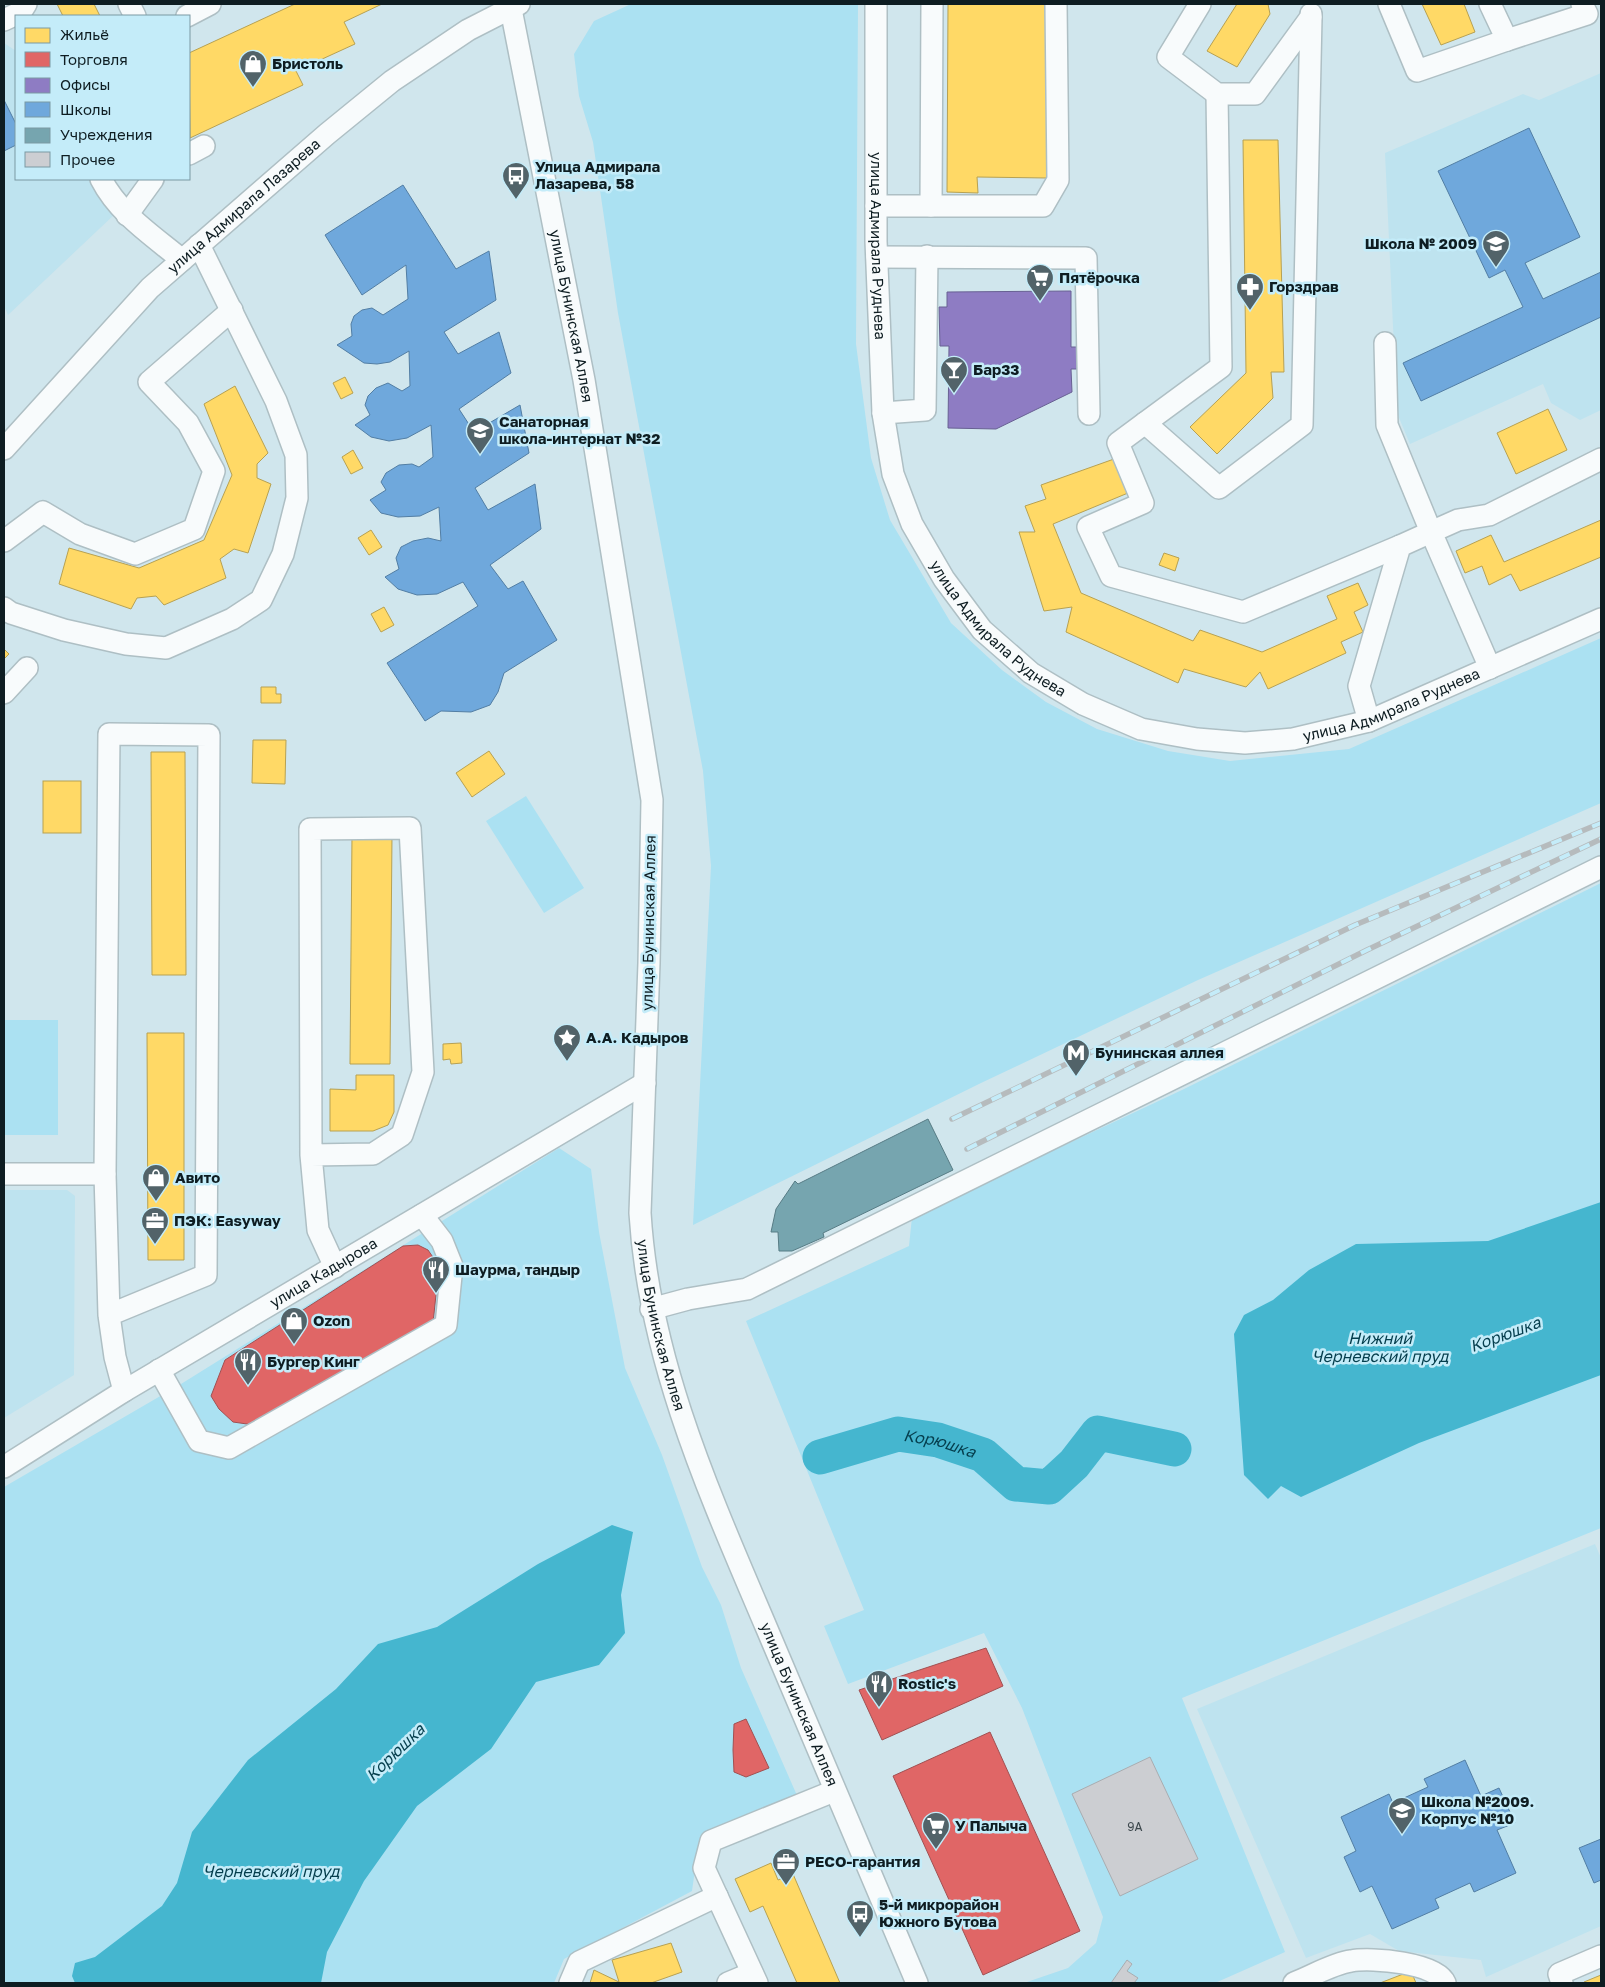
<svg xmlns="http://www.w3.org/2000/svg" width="1605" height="1987" font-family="'Golos Text',sans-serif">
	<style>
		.built { fill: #bee3ef }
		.green { fill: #abe1f2 }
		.water { fill: #45b6cf }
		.homes { fill: #ffd966; stroke: #b7a152 }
		.shops { fill: #e06666; stroke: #a15052 }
		.offices { fill: #8e7cc3; stroke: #686093 }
		.schools { fill: #6fa8dc; stroke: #527ea4 }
		.public { fill: #76a5af; stroke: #577c85 }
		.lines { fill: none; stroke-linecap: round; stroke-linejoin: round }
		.river { stroke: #45b6cf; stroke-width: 35 }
		.building { fill: #ccced2; stroke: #a9acb0 }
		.minor-casing { stroke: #aebfc4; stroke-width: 24 }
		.minor { stroke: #f8fbfc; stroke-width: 21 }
		.rail-casing { stroke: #b6bbbd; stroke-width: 5.5 }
		.rail { stroke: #c4ecf9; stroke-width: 4; stroke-dasharray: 11; stroke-linecap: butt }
		.labels { text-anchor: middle; stroke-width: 5; stroke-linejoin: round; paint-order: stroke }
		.number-label { font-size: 12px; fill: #3e494e }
		.poi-label { font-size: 15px; font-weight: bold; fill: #0e1d22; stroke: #c4ecf9; text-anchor: start }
		.street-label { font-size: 15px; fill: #0e1d22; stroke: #c4ecf9 }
		.water-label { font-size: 16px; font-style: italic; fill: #053e4d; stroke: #c4ecf9 }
	</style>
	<rect width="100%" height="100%" fill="#d0e6ed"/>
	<g class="built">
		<polygon points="4,43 16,51 16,179 96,179 116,213 8,315 4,306"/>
		<polygon points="1601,73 1601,410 1580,420 1551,403 1543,384 1410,444 1397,413 1385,153 1523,94 1539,100"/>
		<polygon points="4,1190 67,1190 75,1196 74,1375 4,1418"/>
		<polygon points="1595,1544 1601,1558 1601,1926 1486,1977 1481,1960 1399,1951 1370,1934 1306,1958 1197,1709"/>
	</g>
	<g class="green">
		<polygon points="631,4 858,4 856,344 871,458 890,520 951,623 1002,670 1046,702 1097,729 1168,751 1230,761 1349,749 1601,638 1601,803 1198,980 981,1083 693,1225 711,866 703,771 618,313 593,142 579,96 574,54 594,21"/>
		<polygon points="526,796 584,888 544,913 486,821"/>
		<polygon points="1601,883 1601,1528 1182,1698 1285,1952 1215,1983 1024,1983 1068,1968 1096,1943 1103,1917 1022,1708 984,1633 848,1684 824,1626 864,1610 746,1321 909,1246 912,1217 1182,1090"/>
		<rect x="4" y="1020" width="54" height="115"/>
		<polygon points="559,1148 591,1169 599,1232 625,1368 662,1455 702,1567 721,1605 741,1668 799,1800 699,1841 692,1891 564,1959 554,1983 4,1983 4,1487 181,1384"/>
	</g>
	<g class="water">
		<polygon points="1601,1202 1601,1375 1419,1443 1301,1497 1281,1486 1268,1499 1244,1475 1234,1334 1244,1315 1273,1300 1309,1270 1356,1244 1488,1241"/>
		<polygon points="612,1525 633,1532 621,1595 625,1633 599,1665 536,1682 491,1749 417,1806 364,1881 327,1952 321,1983 75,1983 72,1976 75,1963 95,1957 162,1906 177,1883 192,1832 248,1760 336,1689 378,1644 437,1627 538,1564"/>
	</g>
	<g class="homes">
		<polygon points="57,4 94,4 100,16 63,16"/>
		<polygon points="295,4 382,4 344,22 355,44 296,71 303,85 190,138 189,53"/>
		<polygon points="948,4 1046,4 1047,178 977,177 978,193 947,192"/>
		<polygon points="1237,4 1268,4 1270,14 1237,67 1207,51"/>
		<polygon points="1422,4 1464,4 1475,32 1441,45"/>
		<polygon points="1243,140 1278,140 1284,372 1271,372 1273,398 1217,454 1190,427 1246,373"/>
		<polygon points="345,377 353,393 341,399 333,383"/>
		<polygon points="235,386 268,453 257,464 257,478 271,484 248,553 234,549 220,559 226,578 164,605 156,596 137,598 131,609 59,584 69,548 139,568 204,540 232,475 204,404"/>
		<polygon points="1548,409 1567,450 1516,474 1497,433"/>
		<polygon points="353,450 363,468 351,474 342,457"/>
		<polygon points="1114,459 1128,493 1053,524 1081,593 1193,641 1200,630 1262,652 1337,619 1327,596 1358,583 1368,605 1354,612 1363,632 1341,642 1346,653 1268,689 1260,672 1246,687 1184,669 1178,683 1066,632 1072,607 1044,611 1019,532 1035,532 1025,506 1046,499 1041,485"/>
		<polygon points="1601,520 1601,557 1520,591 1511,574 1489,585 1482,566 1465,573 1456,551 1491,535 1504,562"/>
		<polygon points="371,530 382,547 369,555 358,538"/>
		<polygon points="1164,553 1179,558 1175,571 1159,565"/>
		<polygon points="384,607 394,625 381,632 371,614"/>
		<polygon points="4,649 9,654 4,659"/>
		<polygon points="261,687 276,687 276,694 281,694 281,703 261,703"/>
		<polygon points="253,740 286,740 285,784 252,783"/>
		<polygon points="489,751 505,774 472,797 456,773"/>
		<polygon points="151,752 185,752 186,975 152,975"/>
		<rect x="43" y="781" width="38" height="52"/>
		<polygon points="352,835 392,835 390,1064 350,1064"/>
		<polygon points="147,1033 184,1033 184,1260 148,1260"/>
		<polygon points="461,1043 462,1063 451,1064 450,1059 443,1060 443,1044"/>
		<polygon points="356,1075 394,1075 394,1112 388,1125 373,1131 330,1131 330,1089 356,1090"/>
		<polygon points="771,1863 778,1880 793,1874 840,1983 797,1983 763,1906 750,1912 735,1879"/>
		<polygon points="671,1943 682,1972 651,1983 590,1983 594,1970 619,1982 612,1960"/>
		<polygon points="1411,1971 1416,1983 1380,1983"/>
		<polygon points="1601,1975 1601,1983 1585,1983 1584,1982"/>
	</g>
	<g class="shops">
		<polygon points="418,1245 428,1250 439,1266 433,1323 254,1425 233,1422 219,1409 211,1396 225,1360 403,1246"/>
		<polygon points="986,1648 1003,1686 882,1740 859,1690"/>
		<polygon points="746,1719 769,1768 746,1777 734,1772 733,1750 734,1724"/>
		<polygon points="990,1732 1080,1931 983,1975 893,1776"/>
	</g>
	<polygon class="offices" points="1071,291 1071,347 1079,347 1078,369 1071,369 1072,392 996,429 948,428 949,346 940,346 939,307 947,307 947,292"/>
	<g class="schools">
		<polygon points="4,100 16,124 16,145 4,151"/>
		<polygon points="1529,128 1580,237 1525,263 1543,299 1601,272 1601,317 1421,401 1403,363 1523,307 1505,270 1489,278 1438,171"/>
		<polygon points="403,185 456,269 489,251 496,300 444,332 458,354 499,332 511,373 459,409 474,432 520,405 529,453 475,488 488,510 535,484 541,529 490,565 508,589 523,581 557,640 504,673 498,692 490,705 471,712 441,711 425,721 387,663 478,606 463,582 437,594 417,595 398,589 385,577 399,569 396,558 401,547 413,541 428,538 441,541 439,507 420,516 398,517 381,513 370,500 386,490 381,482 386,473 399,465 412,464 419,467 433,457 431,425 407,438 389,441 371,437 355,425 370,415 365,405 368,396 376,388 388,383 402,391 410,386 409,351 390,362 377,364 364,363 337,345 352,336 351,324 354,316 362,310 372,308 383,315 408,299 406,265 362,295 325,235"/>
		<polygon points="1465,1760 1481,1796 1499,1788 1515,1823 1497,1830 1516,1873 1474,1892 1470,1883 1435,1899 1439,1908 1392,1929 1372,1886 1360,1892 1344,1857 1356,1851 1341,1817 1389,1794 1393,1803 1428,1787 1424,1779"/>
		<polygon points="1601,1839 1601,1880 1594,1883 1579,1848"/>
	</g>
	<polygon class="public" points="928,1119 953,1170 823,1233 824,1237 792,1251 779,1251 778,1232 771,1232 776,1209 795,1181 798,1184"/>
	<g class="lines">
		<path class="river" id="s1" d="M820,1457L898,1434L938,1440L983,1455L1016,1484L1049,1487L1074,1464L1098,1433L1174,1449"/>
	</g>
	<g class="building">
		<polygon points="1150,1757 1198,1859 1120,1896 1072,1794"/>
		<polygon points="1127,1960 1132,1964 1127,1971 1138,1978 1134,1983 1111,1983"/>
	</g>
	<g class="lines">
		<defs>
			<g id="minor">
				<polyline points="129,4 135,16"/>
				<path id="s2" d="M510,4L584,380L652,800L649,963L640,1213C649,1361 710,1495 767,1629C817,1747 867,1865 917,1983"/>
				<path id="s3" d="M876,4V241L883,413L893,474L912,524L944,579L982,630L1031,673L1083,704L1141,729L1197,739L1245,743L1293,739L1369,721L1601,619"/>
				<polyline points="1200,4 1168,57 1217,94 1255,94 1311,17 1311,14"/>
				<polyline points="1389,4 1417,71 1507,40 1490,4"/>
				<polyline points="187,16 210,4"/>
				<polyline points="4,20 21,12 26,4"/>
				<polyline points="1507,40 1587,14 1582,4"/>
				<polyline points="1217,94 1221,367 1145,423 1219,488 1302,425 1311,17"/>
				<polyline points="189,154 204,146"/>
				<path d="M101,179C119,214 152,235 182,260"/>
				<polyline points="876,206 1043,206 1058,180 1056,4"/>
				<polyline points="931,206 932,4"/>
				<polyline points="127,215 153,179"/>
				<polyline points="877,257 1086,258 1089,414"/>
				<polyline points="883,413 925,410 927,256"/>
				<polyline points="1145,423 1118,443 1143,503 1088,527 1111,576 1243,612 1400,546"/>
				<path id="s4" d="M4,449L150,288L327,134L392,81L468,30L519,4"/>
				<polyline points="4,541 43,512 80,534 135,554 194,529 214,471 188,423 149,382 232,310"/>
				<polyline points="4,608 11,613 64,630 126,644 166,648 232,619 261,600 283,554 297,498 296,455 276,401 199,245"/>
				<polyline points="1490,668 1431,532 1458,520 1489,515 1601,459"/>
				<polyline points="4,693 27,668"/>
				<polyline points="1369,721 1359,686 1400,546 1431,532 1387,425 1385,343"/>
				<polyline points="311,1155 373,1154 402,1135 423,1072 410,828 310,829 311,1155 318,1230 335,1267"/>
				<polyline points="4,1174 105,1174"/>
				<polyline points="651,1309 688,1299 747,1289 1601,867"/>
				<polyline points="109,1315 206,1275 209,735 109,734 105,1174 109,1315 115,1357 124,1391"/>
				<polyline points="159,1370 199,1441 229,1448 446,1325 452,1266 442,1241 422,1215"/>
				<path id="s5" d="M4,1467L124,1391L645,1083"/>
				<polyline points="570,1983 579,1962 717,1896"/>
				<polyline points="728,1983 752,1973"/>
				<polyline points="757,1983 704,1868 711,1841 834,1791"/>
				<path d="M1294,1983C1310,1977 1334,1963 1351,1961C1372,1957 1437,1963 1445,1983"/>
				<polyline points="1562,1983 1559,1974 1601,1956"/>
			</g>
		</defs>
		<use href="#minor" class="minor-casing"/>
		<use href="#minor" class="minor"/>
		<defs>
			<g id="rail">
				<polyline points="952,1119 1355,925 1601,823"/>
				<polyline points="967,1149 1367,950 1601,839"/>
			</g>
		</defs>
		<use href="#rail" class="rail-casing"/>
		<use href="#rail" class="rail"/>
	</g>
	<defs>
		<symbol id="shop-pin" viewBox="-11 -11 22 30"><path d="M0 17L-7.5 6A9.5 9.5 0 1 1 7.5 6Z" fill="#526369" stroke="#c4ecf9"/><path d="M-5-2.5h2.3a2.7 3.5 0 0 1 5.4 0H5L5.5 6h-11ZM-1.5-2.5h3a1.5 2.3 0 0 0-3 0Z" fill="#fff"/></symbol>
		<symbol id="bus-pin" viewBox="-11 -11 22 30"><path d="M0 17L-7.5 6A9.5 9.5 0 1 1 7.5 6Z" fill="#526369" stroke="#c4ecf9"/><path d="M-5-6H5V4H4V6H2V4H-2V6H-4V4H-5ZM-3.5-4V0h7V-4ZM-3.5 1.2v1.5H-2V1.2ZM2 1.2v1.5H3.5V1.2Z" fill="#fff"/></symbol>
		<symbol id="school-pin" viewBox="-11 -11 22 30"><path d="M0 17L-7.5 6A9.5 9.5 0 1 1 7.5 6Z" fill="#526369" stroke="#c4ecf9"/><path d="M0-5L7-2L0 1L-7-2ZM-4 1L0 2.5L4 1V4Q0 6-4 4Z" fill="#fff"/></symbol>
		<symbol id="supermarket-pin" viewBox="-11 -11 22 30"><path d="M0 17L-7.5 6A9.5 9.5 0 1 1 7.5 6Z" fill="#526369" stroke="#c4ecf9"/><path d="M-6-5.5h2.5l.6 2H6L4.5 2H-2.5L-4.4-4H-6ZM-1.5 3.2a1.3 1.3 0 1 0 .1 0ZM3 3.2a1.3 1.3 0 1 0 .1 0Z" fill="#fff"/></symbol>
		<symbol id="pharmacy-pin" viewBox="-11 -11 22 30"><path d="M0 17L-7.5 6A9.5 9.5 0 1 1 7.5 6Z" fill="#526369" stroke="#c4ecf9"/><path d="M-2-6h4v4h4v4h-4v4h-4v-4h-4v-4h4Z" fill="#fff"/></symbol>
		<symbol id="bar-pin" viewBox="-11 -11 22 30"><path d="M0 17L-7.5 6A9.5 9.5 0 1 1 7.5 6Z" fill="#526369" stroke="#c4ecf9"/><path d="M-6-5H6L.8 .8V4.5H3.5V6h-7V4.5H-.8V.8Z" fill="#fff"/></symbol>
		<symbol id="sight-pin" viewBox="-11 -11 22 30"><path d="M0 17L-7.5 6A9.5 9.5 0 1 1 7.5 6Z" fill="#526369" stroke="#c4ecf9"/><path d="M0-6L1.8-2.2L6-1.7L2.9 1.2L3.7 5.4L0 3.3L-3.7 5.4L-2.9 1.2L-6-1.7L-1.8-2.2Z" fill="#fff"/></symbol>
		<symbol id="metro-pin" viewBox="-11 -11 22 30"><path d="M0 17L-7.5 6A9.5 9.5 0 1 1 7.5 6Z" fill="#526369" stroke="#c4ecf9"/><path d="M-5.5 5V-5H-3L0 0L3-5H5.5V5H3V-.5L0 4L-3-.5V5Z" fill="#fff"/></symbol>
		<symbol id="office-pin" viewBox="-11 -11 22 30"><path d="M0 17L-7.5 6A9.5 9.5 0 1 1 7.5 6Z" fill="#526369" stroke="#c4ecf9"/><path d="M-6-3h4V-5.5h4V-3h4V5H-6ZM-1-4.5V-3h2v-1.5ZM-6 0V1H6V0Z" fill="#fff"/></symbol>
		<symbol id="restaurant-pin" viewBox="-11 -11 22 30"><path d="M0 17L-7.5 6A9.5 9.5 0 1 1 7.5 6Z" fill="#526369" stroke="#c4ecf9"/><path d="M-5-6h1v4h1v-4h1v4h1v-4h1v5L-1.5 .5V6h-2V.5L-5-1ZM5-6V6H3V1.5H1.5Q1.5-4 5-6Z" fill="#fff"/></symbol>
	</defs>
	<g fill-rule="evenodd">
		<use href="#shop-pin" x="237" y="48" width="32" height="43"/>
		<use href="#bus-pin" x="500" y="160" width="32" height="43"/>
		<use href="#school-pin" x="1480" y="228" width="32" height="43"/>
		<use href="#supermarket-pin" x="1024" y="262" width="32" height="43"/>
		<use href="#pharmacy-pin" x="1234" y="271" width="32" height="43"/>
		<use href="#bar-pin" x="938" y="354" width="32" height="43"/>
		<use href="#school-pin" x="464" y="415" width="32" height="43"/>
		<use href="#sight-pin" x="551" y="1022" width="32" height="43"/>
		<use href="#metro-pin" x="1060" y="1037" width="32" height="43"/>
		<use href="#shop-pin" x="140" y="1162" width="32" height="43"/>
		<use href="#office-pin" x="139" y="1205" width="32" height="43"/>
		<use href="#restaurant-pin" x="420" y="1254" width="32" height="43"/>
		<use href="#shop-pin" x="278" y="1305" width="32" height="43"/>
		<use href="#restaurant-pin" x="232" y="1346" width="32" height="43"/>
		<use href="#restaurant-pin" x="863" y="1668" width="32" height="43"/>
		<use href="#school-pin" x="1386" y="1795" width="32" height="43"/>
		<use href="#supermarket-pin" x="920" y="1810" width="32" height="43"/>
		<use href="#office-pin" x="770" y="1846" width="32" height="43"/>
		<use href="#bus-pin" x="844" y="1898" width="32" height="43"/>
	</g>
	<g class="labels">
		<g class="number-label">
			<text x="1135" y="1831">9А</text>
		</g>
		<g class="poi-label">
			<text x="272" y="69">Бристоль</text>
			<text x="535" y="172">Улица Адмирала<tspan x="535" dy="17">Лазарева, 58</tspan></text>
			<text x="1477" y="249" text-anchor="end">Школа № 2009</text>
			<text x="1059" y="283">Пятёрочка</text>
			<text x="1269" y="292">Горздрав</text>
			<text x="973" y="375">Бар33</text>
			<text x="499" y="427">Санаторная<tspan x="499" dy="17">школа-интернат №32</tspan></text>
			<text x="586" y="1043">А.А. Кадыров</text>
			<text x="1095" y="1058">Бунинская аллея</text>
			<text x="175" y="1183">Авито</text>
			<text x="174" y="1226">ПЭК: Easyway</text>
			<text x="455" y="1275">Шаурма, тандыр</text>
			<text x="313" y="1326">Ozon</text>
			<text x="267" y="1367">Бургер Кинг</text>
			<text x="898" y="1689">Rostic's</text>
			<text x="1421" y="1807">Школа №2009.<tspan x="1421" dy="17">Корпус №10</tspan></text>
			<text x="955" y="1831">У Палыча</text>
			<text x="805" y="1867">РЕСО-гарантия</text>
			<text x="879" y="1910">5-й микрорайон<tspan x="879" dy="17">Южного Бутова</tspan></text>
		</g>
		<g class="street-label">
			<text dy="5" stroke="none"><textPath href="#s4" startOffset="342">улица Адмирала Лазарева</textPath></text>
			<text dy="5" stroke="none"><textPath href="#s3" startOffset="242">улица Адмирала Руднева</textPath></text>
			<text dy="5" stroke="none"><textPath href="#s2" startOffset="318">улица Бунинская Аллея</textPath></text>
			<text dy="5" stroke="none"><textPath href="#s3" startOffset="662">улица Адмирала Руднева</textPath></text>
			<text dy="5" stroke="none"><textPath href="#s3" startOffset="1098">улица Адмирала Руднева</textPath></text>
			<text transform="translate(649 923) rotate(-89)" y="5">улица Бунинская Аллея</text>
			<text dy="5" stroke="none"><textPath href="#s5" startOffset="374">улица Кадырова</textPath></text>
			<text dy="5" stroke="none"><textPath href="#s2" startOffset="1336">улица Бунинская Аллея</textPath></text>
			<text dy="5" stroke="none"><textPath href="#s2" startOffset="1741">улица Бунинская Аллея</textPath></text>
		</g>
		<g class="water-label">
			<text transform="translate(1505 1334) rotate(-20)" y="6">Корюшка</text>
			<text x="1380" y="1344">Нижний<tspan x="1380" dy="18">Черневский пруд</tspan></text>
			<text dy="6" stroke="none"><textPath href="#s1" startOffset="124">Корюшка</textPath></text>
			<text transform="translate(395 1752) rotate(-44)" y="6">Корюшка</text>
			<text x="271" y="1877">Черневский пруд</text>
		</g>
	</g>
	<rect width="1605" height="1987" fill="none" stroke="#0e1d22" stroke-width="10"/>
	<rect x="15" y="15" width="175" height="165" fill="#c4ecf9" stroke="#7b99a3"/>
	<rect x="25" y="28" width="25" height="15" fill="#ffd966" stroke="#7b99a3"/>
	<text x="60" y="40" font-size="15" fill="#0e1d22">Жильё</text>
	<rect x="25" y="52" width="25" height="15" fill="#e06666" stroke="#7b99a3"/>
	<text x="60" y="65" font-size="15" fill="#0e1d22">Торговля</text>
	<rect x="25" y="78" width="25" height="15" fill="#8e7cc3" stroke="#7b99a3"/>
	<text x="60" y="90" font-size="15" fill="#0e1d22">Офисы</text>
	<rect x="25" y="102" width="25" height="15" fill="#6fa8dc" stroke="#7b99a3"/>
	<text x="60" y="115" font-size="15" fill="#0e1d22">Школы</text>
	<rect x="25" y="128" width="25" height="15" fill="#76a5af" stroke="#7b99a3"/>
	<text x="60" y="140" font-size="15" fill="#0e1d22">Учреждения</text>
	<rect x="25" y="152" width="25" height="15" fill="#ccced2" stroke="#7b99a3"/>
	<text x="60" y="165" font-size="15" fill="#0e1d22">Прочее</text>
</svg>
